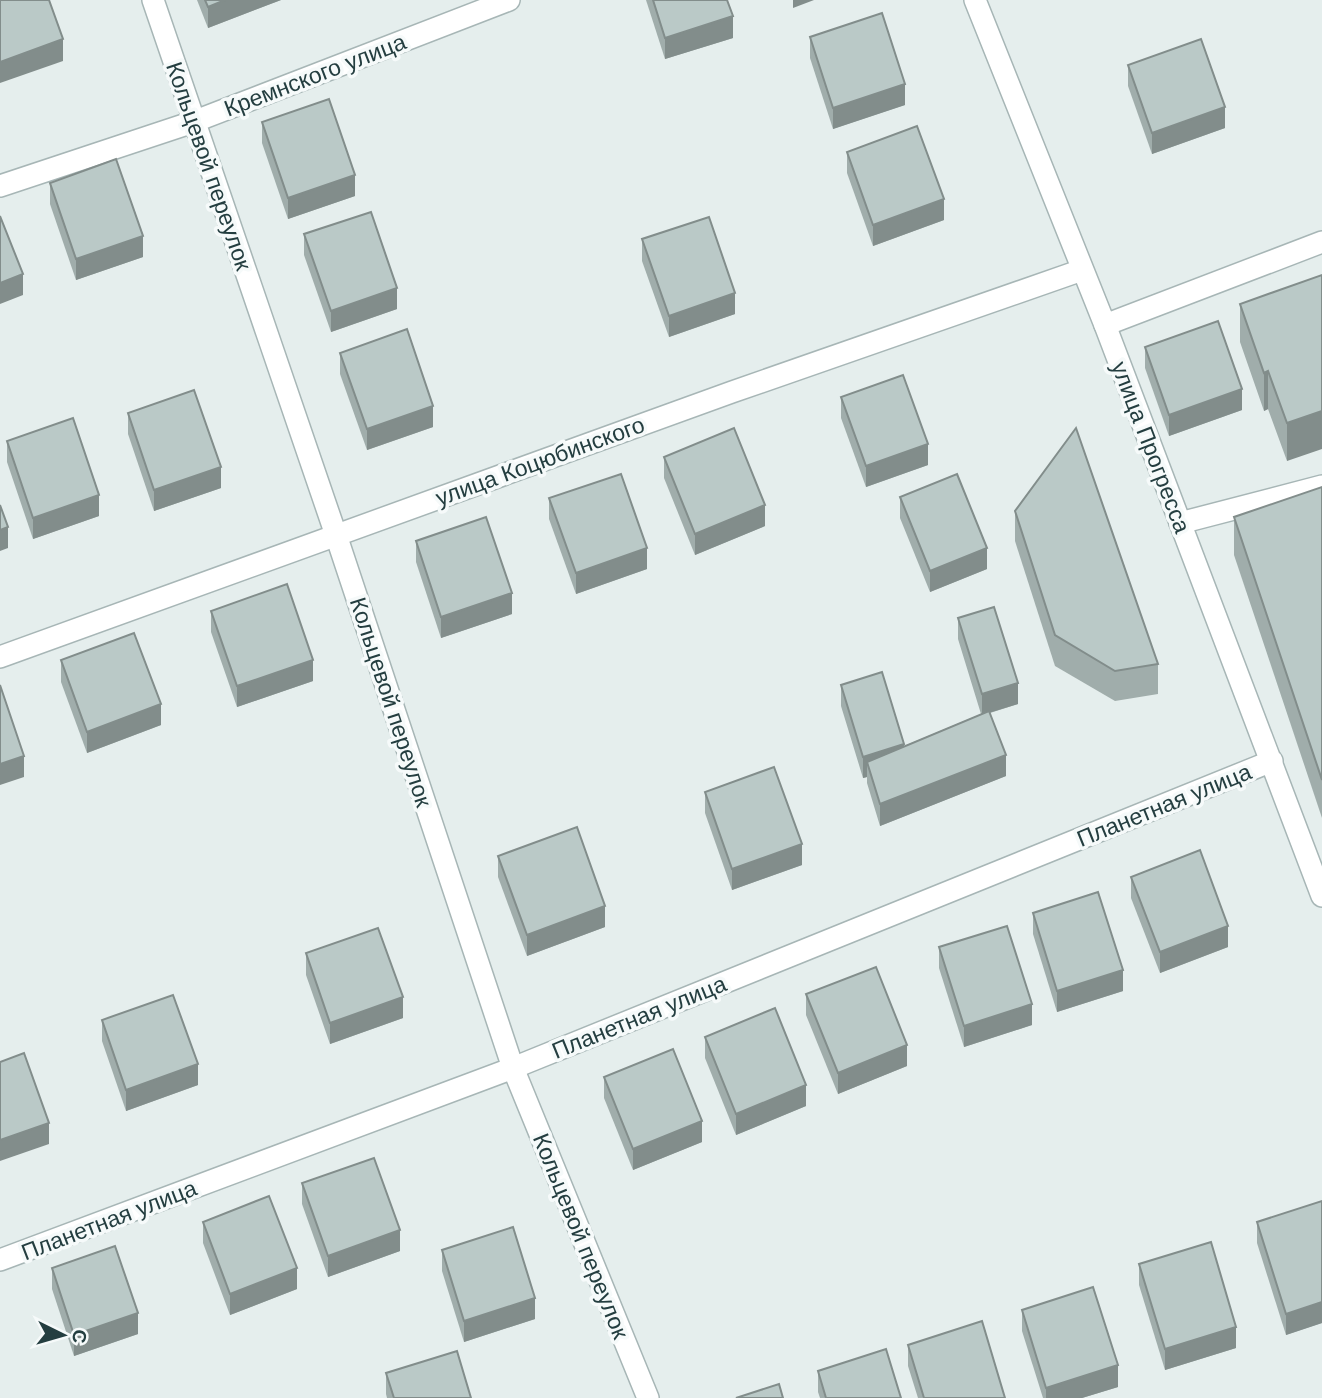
<svg xmlns="http://www.w3.org/2000/svg" width="1322" height="1398" font-family="Arial,sans-serif">
	<style>
		.lines { fill: none; stroke-linecap: round; stroke-linejoin: round }
		.lane-casing { stroke: #a7b6b6; stroke-width: 24 }
		.street-casing { stroke: #a7b6b6; stroke-width: 24 }
		.lane { stroke: #fff; stroke-width: 21 }
		.street { stroke: #fff; stroke-width: 21 }
		.wall { fill: #a0adab }
		.shaded-wall { fill: #828d8b }
		.building { fill: #bac9c7; stroke: #828d8b; stroke-width: 2 }
		.labels { text-anchor: middle; stroke-width: 7; stroke-linejoin: round; paint-order: stroke }
		.street-label { font-size: 23px; fill: #243e40; stroke: #f6fafa }
	</style>
	<rect width="100%" height="100%" fill="#e5eeed"/>
	<g class="lines">
		<defs>
			<polyline id="lane" points="1180,523 1322,486"/>
			<g id="street">
				<polyline points="153,0 336,535 513,1068 648,1398"/>
				<polyline points="975,0 1105,325 1322,896"/>
				<polyline points="0,186 193,122 509,0"/>
				<polyline points="1105,325 1322,242"/>
				<polyline points="0,657 732,392 1082,270"/>
				<polyline points="0,1260 513,1068 1272,761"/>
			</g>
		</defs>
		<use href="#lane" class="lane-casing"/>
		<use href="#street" class="street-casing"/>
		<use href="#lane" class="lane"/>
		<use href="#street" class="street"/>
	</g>
	<g class="wall">
		<polygon points="197,0 281,0 208,28"/>
		<polygon points="646,0 727,0 733,38 665,59"/>
		<polygon points="810,37 905,105 833,129 810,58"/>
		<polygon points="1128,65 1225,128 1152,154 1128,86"/>
		<polygon points="262,122 355,196 288,219 262,143"/>
		<polygon points="847,152 944,220 873,246 847,173"/>
		<polygon points="50,183 143,257 76,280 50,204"/>
		<polygon points="304,234 397,309 331,332 304,255"/>
		<polygon points="642,239 735,314 669,337 642,261"/>
		<polygon points="1322,275 1287,461 1268,409 1264,411 1240,342 1240,304"/>
		<polygon points="1145,347 1242,410 1169,436 1145,368"/>
		<polygon points="340,353 433,427 367,450 340,374"/>
		<polygon points="841,397 928,465 866,487 841,418"/>
		<polygon points="128,413 221,488 154,511 128,434"/>
		<polygon points="7,441 99,516 33,539 7,462"/>
		<polygon points="664,457 765,526 695,555 664,478"/>
		<polygon points="1322,487 1322,818 1234,555 1234,517"/>
		<polygon points="900,497 987,569 930,592 900,518"/>
		<polygon points="549,498 647,569 576,594 549,519"/>
		<polygon points="1015,511 1158,664 1158,694 1115,701 1055,666 1015,541"/>
		<polygon points="416,541 512,614 441,638 416,562"/>
		<polygon points="211,611 313,681 237,707 211,632"/>
		<polygon points="958,618 1018,704 990,713 1006,776 880,826 867,783 867,777 863,778 841,706 841,685 904,746 981,714 958,639"/>
		<polygon points="61,660 161,725 87,753 61,682"/>
		<polygon points="705,792 802,865 732,890 705,813"/>
		<polygon points="498,856 605,927 527,956 498,877"/>
		<polygon points="1131,877 1228,947 1160,973 1131,898"/>
		<polygon points="1033,913 1123,991 1057,1012 1033,934"/>
		<polygon points="939,947 1032,1025 964,1047 939,968"/>
		<polygon points="306,953 403,1018 330,1044 306,975"/>
		<polygon points="806,994 907,1066 838,1094 806,1015"/>
		<polygon points="102,1020 198,1085 126,1111 102,1041"/>
		<polygon points="705,1037 806,1106 736,1135 705,1058"/>
		<polygon points="604,1077 702,1142 633,1170 604,1098"/>
		<polygon points="302,1183 400,1251 328,1277 302,1204"/>
		<polygon points="1322,1201 1322,1323 1286,1335 1257,1243 1257,1222"/>
		<polygon points="203,1222 297,1289 230,1315 203,1243"/>
		<polygon points="442,1250 535,1319 464,1342 442,1271"/>
		<polygon points="1139,1264 1236,1348 1165,1370 1139,1285"/>
		<polygon points="52,1268 138,1334 74,1356 52,1289"/>
		<polygon points="1022,1310 1118,1387 1082,1398 1043,1398 1022,1331"/>
		<polygon points="908,1345 1005,1398 918,1398 908,1366"/>
		<polygon points="818,1371 901,1398 820,1398 818,1392"/>
		<polygon points="386,1373 471,1398 387,1398 386,1394"/>
	</g>
	<g class="shaded-wall">
		<polygon points="225,0 281,0 208,28 208,7"/>
		<polygon points="793,0 814,0 793,8"/>
		<polygon points="733,16 733,38 665,59 665,38"/>
		<polygon points="63,39 63,61 0,83 0,62"/>
		<polygon points="905,84 905,105 833,129 833,108"/>
		<polygon points="1225,107 1225,128 1152,154 1152,133"/>
		<polygon points="355,175 355,196 288,219 288,198"/>
		<polygon points="944,199 944,220 873,246 873,225"/>
		<polygon points="143,236 143,257 76,280 76,259"/>
		<polygon points="23,274 23,295 0,304 0,283"/>
		<polygon points="397,288 397,309 331,332 331,311"/>
		<polygon points="735,293 735,314 669,337 669,316"/>
		<polygon points="1268,371 1268,409 1264,411 1264,373"/>
		<polygon points="1242,389 1242,410 1169,436 1169,415"/>
		<polygon points="433,406 433,427 367,450 367,429"/>
		<polygon points="1322,411 1322,449 1287,461 1287,423"/>
		<polygon points="928,444 928,465 866,487 866,466"/>
		<polygon points="221,467 221,488 154,511 154,490"/>
		<polygon points="99,495 99,516 33,539 33,518"/>
		<polygon points="765,505 765,526 695,555 695,534"/>
		<polygon points="8,527 8,548 0,551 0,530"/>
		<polygon points="647,548 647,569 576,594 576,573"/>
		<polygon points="987,548 987,569 930,592 930,571"/>
		<polygon points="512,593 512,614 441,638 441,617"/>
		<polygon points="313,660 313,681 237,707 237,686"/>
		<polygon points="1018,683 1018,704 982,715 982,694"/>
		<polygon points="161,704 161,725 87,753 87,732"/>
		<polygon points="904,744 904,765 867,762 867,777 863,778 863,757"/>
		<polygon points="1006,755 1006,776 880,826 880,804"/>
		<polygon points="24,756 24,777 0,785 0,764"/>
		<polygon points="802,844 802,865 732,890 732,869"/>
		<polygon points="605,906 605,927 527,956 527,935"/>
		<polygon points="1228,926 1228,947 1160,973 1160,952"/>
		<polygon points="1123,970 1123,991 1057,1012 1057,991"/>
		<polygon points="403,997 403,1018 330,1044 330,1023"/>
		<polygon points="1032,1004 1032,1025 964,1047 964,1026"/>
		<polygon points="907,1045 907,1066 838,1094 838,1073"/>
		<polygon points="198,1064 198,1085 126,1111 126,1090"/>
		<polygon points="806,1085 806,1106 736,1135 736,1114"/>
		<polygon points="702,1121 702,1142 633,1170 633,1149"/>
		<polygon points="49,1123 49,1144 0,1161 0,1140"/>
		<polygon points="400,1230 400,1251 328,1277 328,1256"/>
		<polygon points="297,1268 297,1289 230,1315 230,1294"/>
		<polygon points="535,1298 535,1319 464,1342 464,1321"/>
		<polygon points="1322,1302 1322,1323 1286,1335 1286,1314"/>
		<polygon points="138,1313 138,1334 74,1356 74,1335"/>
		<polygon points="1236,1327 1236,1348 1165,1370 1165,1349"/>
		<polygon points="1118,1365 1118,1387 1082,1398 1046,1398 1046,1388"/>
	</g>
	<g class="building">
		<polygon points="0,0 49,0 63,39 0,62"/>
		<polygon points="205,0 225,0 208,7"/>
		<polygon points="653,0 727,0 733,16 665,38"/>
		<polygon points="882,13 905,84 833,108 810,37"/>
		<polygon points="1201,39 1225,107 1152,133 1128,65"/>
		<polygon points="329,99 355,175 288,198 262,122"/>
		<polygon points="917,126 944,199 873,225 847,152"/>
		<polygon points="116,159 143,236 76,259 50,183"/>
		<polygon points="371,212 397,288 331,311 304,234"/>
		<polygon points="0,216 23,274 0,283"/>
		<polygon points="709,217 735,293 669,316 642,239"/>
		<polygon points="1322,275 1322,411 1287,423 1268,371 1264,373 1240,304"/>
		<polygon points="1218,321 1242,389 1169,415 1145,347"/>
		<polygon points="407,329 433,406 367,429 340,353"/>
		<polygon points="903,375 928,444 866,466 841,397"/>
		<polygon points="194,390 221,467 154,490 128,413"/>
		<polygon points="73,418 99,495 33,518 7,441"/>
		<polygon points="734,428 765,505 695,534 664,457"/>
		<polygon points="1076,428 1158,664 1115,671 1055,635 1015,511"/>
		<polygon points="621,474 647,548 576,573 549,498"/>
		<polygon points="957,474 987,548 930,571 900,497"/>
		<polygon points="1322,487 1322,780 1234,517"/>
		<polygon points="0,505 8,527 0,530"/>
		<polygon points="486,517 512,593 441,617 416,541"/>
		<polygon points="287,584 313,660 237,686 211,611"/>
		<polygon points="994,607 1018,683 982,694 958,618"/>
		<polygon points="134,633 161,704 87,732 61,660"/>
		<polygon points="882,672 904,744 863,757 841,685"/>
		<polygon points="0,685 24,756 0,764"/>
		<polygon points="989,711 1006,755 880,804 867,762"/>
		<polygon points="774,767 802,844 732,869 705,792"/>
		<polygon points="577,827 605,906 527,935 498,856"/>
		<polygon points="1200,850 1228,926 1160,952 1131,877"/>
		<polygon points="1098,892 1123,970 1057,991 1033,913"/>
		<polygon points="1007,926 1032,1004 964,1026 939,947"/>
		<polygon points="378,928 403,997 330,1023 306,953"/>
		<polygon points="876,967 907,1045 838,1073 806,994"/>
		<polygon points="173,995 198,1064 126,1090 102,1020"/>
		<polygon points="775,1008 806,1085 736,1114 705,1037"/>
		<polygon points="673,1049 702,1121 633,1149 604,1077"/>
		<polygon points="24,1053 49,1123 0,1140 0,1062"/>
		<polygon points="374,1158 400,1230 328,1256 302,1183"/>
		<polygon points="269,1196 297,1268 230,1294 203,1222"/>
		<polygon points="1322,1201 1322,1302 1286,1314 1257,1222"/>
		<polygon points="513,1227 535,1298 464,1321 442,1250"/>
		<polygon points="1211,1242 1236,1327 1165,1349 1139,1264"/>
		<polygon points="115,1246 138,1313 74,1335 52,1268"/>
		<polygon points="1093,1287 1118,1365 1046,1388 1022,1310"/>
		<polygon points="982,1321 1005,1398 924,1398 908,1345"/>
		<polygon points="886,1349 901,1398 826,1398 818,1371"/>
		<polygon points="457,1351 471,1398 394,1398 386,1373"/>
		<polygon points="779,1384 783,1398 736,1398"/>
	</g>
	<g class="labels">
		<g class="street-label">
			<text transform="translate(315 75) rotate(-21)" y="8">Кремнского улица</text>
			<text transform="translate(209 166) rotate(71)" y="8">Кольцевой переулок</text>
			<text transform="translate(1151 447) rotate(69)" y="8">улица Прогресса</text>
			<text transform="translate(540 461) rotate(-20)" y="8">улица Коцюбинского</text>
			<text transform="translate(391 702) rotate(72)" y="8">Кольцевой переулок</text>
			<text transform="translate(1164 805) rotate(-22)" y="8">Планетная улица</text>
			<text transform="translate(639 1017) rotate(-22)" y="8">Планетная улица</text>
			<text transform="translate(109 1220) rotate(-21)" y="8">Планетная улица</text>
			<text transform="translate(581 1236) rotate(68)" y="8">Кольцевой переулок</text>
		</g>
	</g>
	<g transform="translate(63 1335) rotate(95)" stroke="#f6fafa" stroke-width="5" paint-order="stroke">
	<path d="M0-5L12 26L0 18L-12 26Z" fill="#243e40"/>
	<text y="-10" font-size="19" font-weight="bold" text-anchor="middle" fill="#243e40">С</text>
	</g>
</svg>
